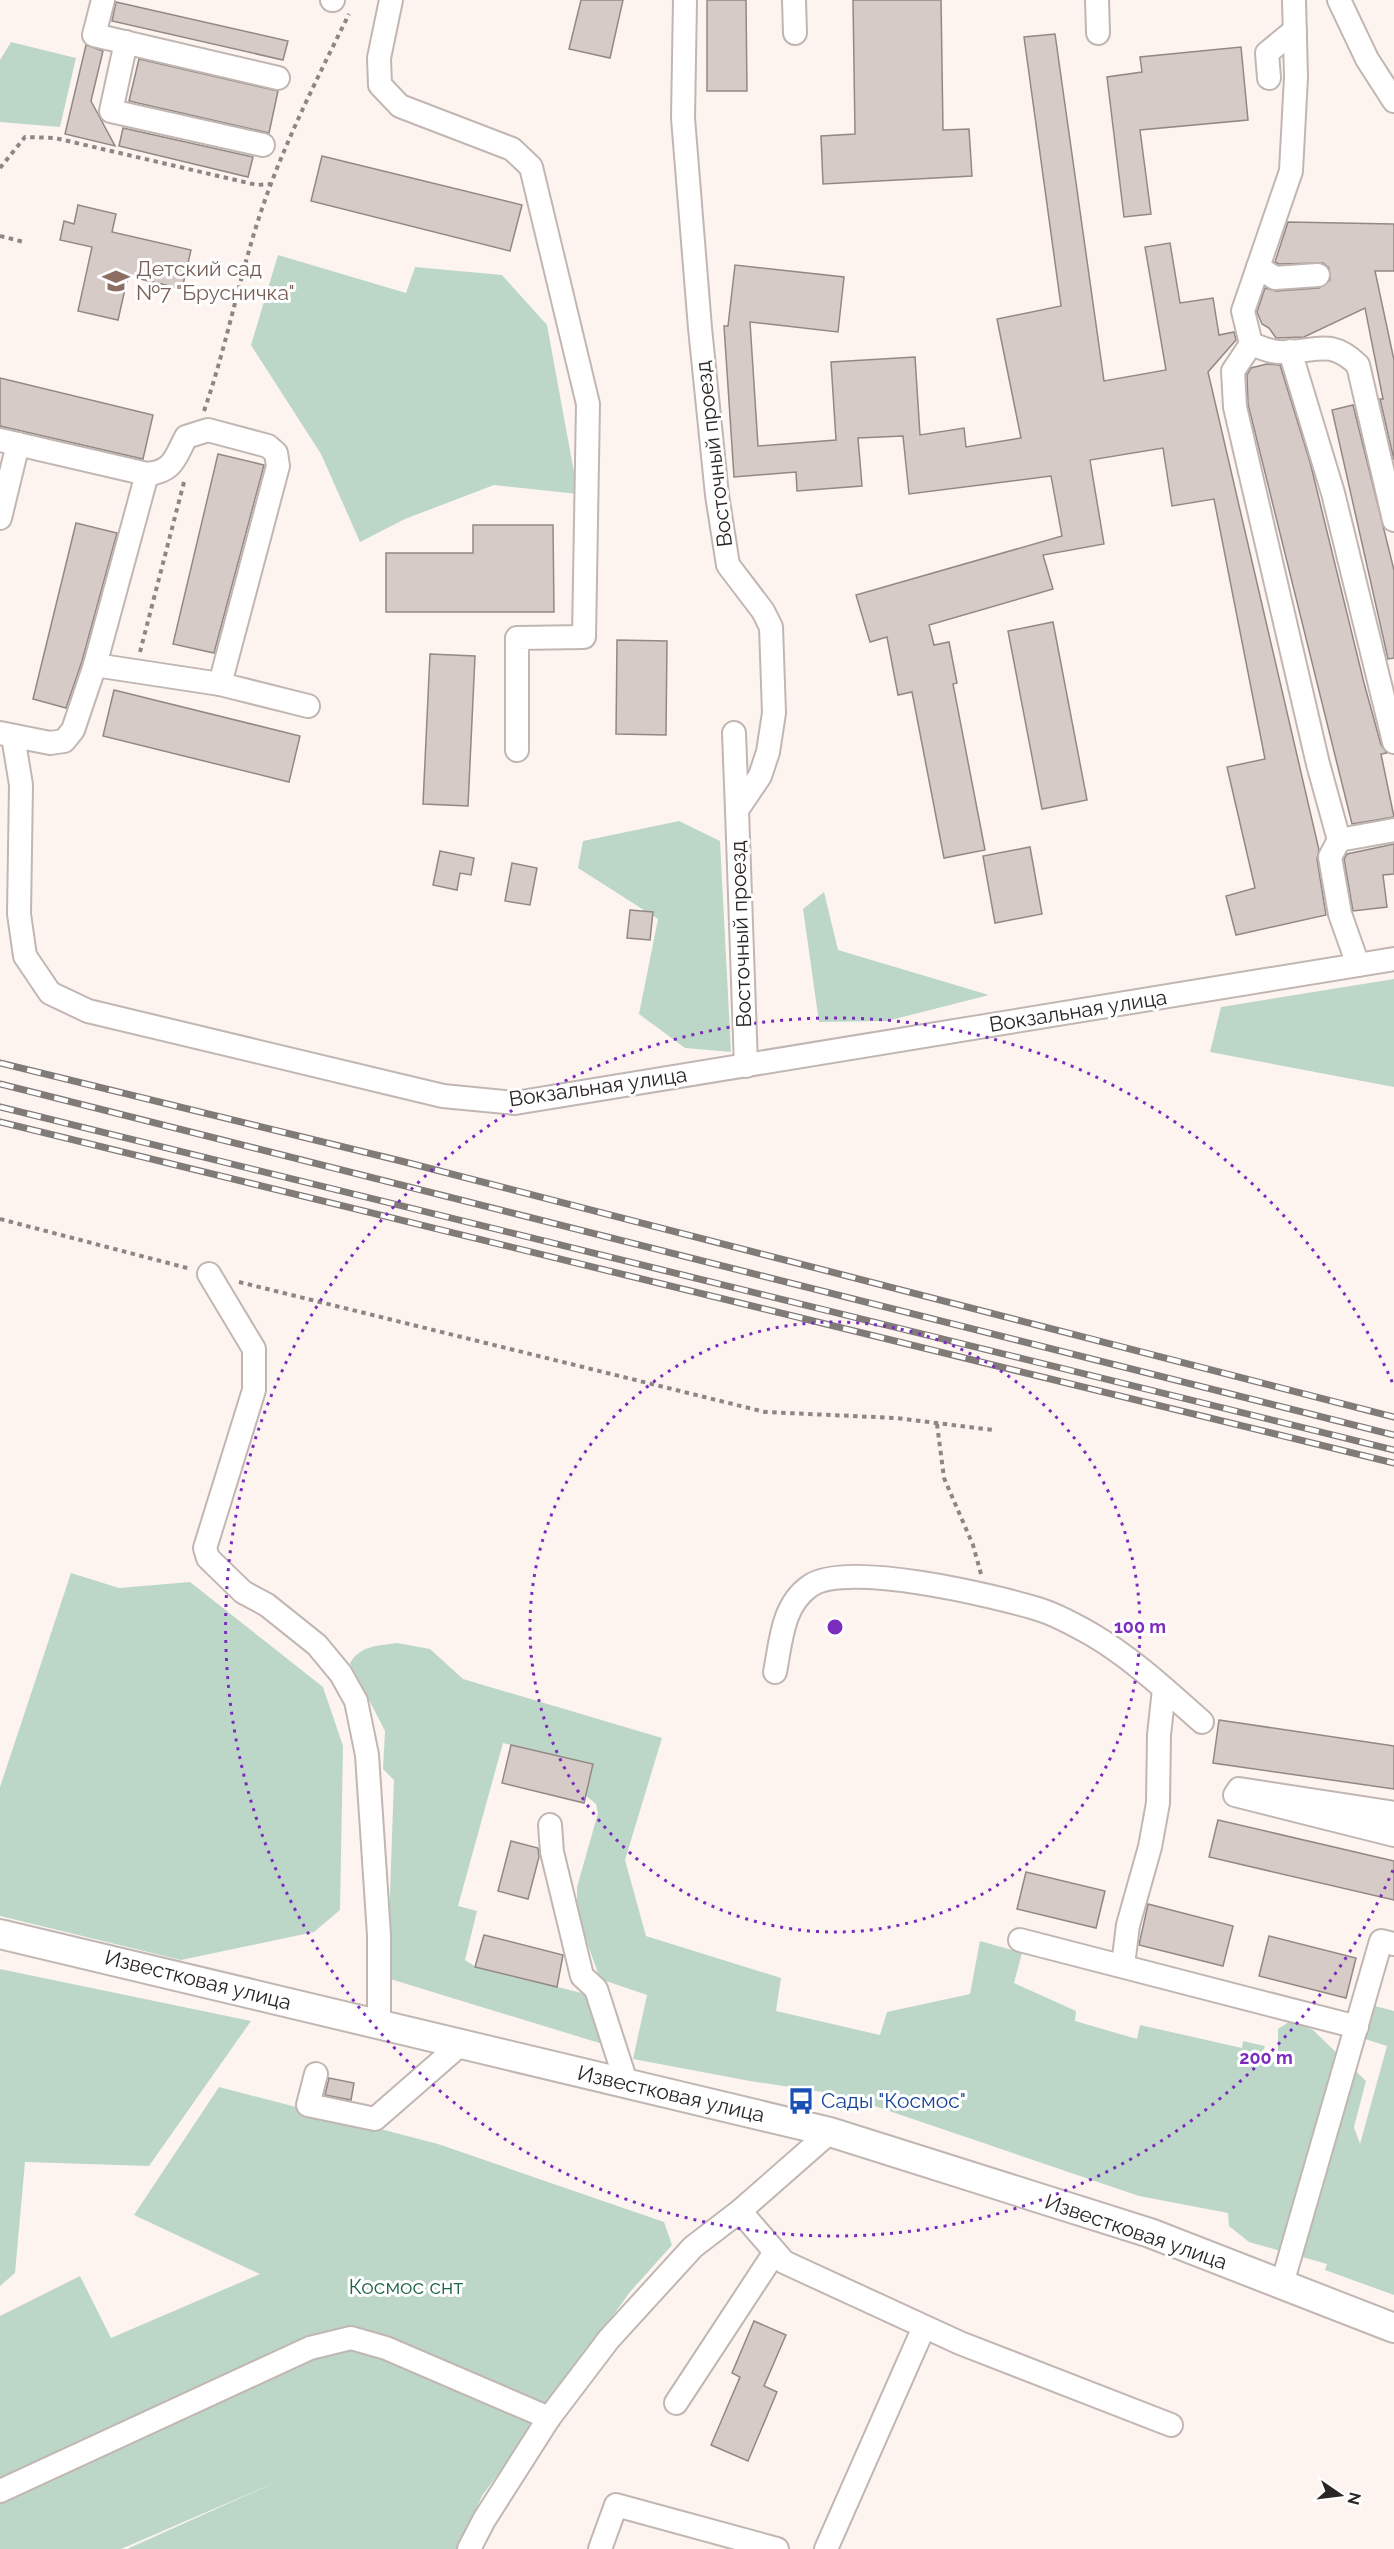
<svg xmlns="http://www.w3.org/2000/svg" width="1394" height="2549" font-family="Raleway,sans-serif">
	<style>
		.green { fill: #bcd7c8 }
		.building { fill: #d6cbc7; stroke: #938884; stroke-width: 1.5 }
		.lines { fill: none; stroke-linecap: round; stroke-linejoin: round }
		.minor-casing { stroke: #c1b6b2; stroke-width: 26 }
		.major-casing { stroke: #c1b6b2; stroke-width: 32 }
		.path { stroke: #8d8784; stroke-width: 4; stroke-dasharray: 4.5 4.5; stroke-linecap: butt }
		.minor { stroke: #fff; stroke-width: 22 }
		.major { stroke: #fff; stroke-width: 28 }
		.rail-casing { stroke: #817b78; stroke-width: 7 }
		.rail { stroke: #fff; stroke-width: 4.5; stroke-dasharray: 14; stroke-linecap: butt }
		.ring { fill: none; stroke: #7b2cbf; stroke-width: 3; stroke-dasharray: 3 6 }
		.labels { text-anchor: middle; stroke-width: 6; stroke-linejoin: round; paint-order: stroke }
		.education-label { font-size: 21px; fill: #785e54; stroke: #fff; text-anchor: start }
		.street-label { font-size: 21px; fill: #2a2624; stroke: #fff }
		.transit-label { font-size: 21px; fill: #164399; stroke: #fff; text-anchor: start }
		.park-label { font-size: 21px; fill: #1f6647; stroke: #fff }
		.centre { fill: #7b2cbf; stroke: #fff; stroke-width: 3 }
		.ring-label { font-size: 18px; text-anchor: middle; font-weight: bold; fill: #7b2cbf; stroke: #fff; stroke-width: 6; stroke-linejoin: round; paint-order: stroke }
	</style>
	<rect width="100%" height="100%" fill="#fdf4f0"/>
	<g class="green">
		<polygon points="11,42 76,58 60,127 0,122 0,60"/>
		<polygon points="278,255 406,293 415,267 502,275 547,325 578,494 494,485 405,519 360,542 321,454 251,345"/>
		<polygon points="679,821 720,841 731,1052 685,1048 639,1014 658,919 578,868 583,841"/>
		<polygon points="824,892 838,950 989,995 887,1021 819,1022 803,909"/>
		<polygon points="1394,979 1394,1087 1210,1052 1221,1007"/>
		<polygon points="71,1573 119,1588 190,1582 323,1687 343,1746 340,1910 314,1932 181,1960 0,1916 0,1787"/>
		<path d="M397,1643L430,1649L463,1679L662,1738L625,1860L646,1936L781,1978L776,2011L880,2035L887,2012L970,1994L980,1941L1022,1953L1014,1983L1076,2011L1075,2021L1137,2039L1140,2025L1242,2048L1243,2041L1265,2046L1260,2059L1288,2065L1278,2051V2029L1292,2020L1313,2030L1366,2081L1354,2127L1360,2144L1387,2046L1365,2039L1375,2006L1394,2011V2295L1325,2270L1327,2264L1249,2242L1229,2226L1228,2213L1139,2196L842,2095L750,2081L633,2059L647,1995L600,1979L577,1914V1887L598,1813L596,1804L586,1796L593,1764L503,1743L458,1906L477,1911L465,1960L476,1967L590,1995L606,2045L387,1978L394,1780L383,1769L385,1731L350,1663C361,1645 377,1646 397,1643Z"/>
		<polygon points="0,1969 251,2021 149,2166 25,2162 15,2273 0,2286"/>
		<polygon points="219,2087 438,2144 664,2222 672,2245 630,2292 482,2496 458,2549 127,2549 276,2482 121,2549 0,2549 0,2316 80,2276 111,2338 260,2274 134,2215"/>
	</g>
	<g class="building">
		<polygon points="581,0 623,0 610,58 569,49"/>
		<polygon points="707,0 746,0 747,91 707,91"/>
		<polygon points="853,0 941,0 943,130 969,129 972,176 823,184 821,136 855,134"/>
		<polygon points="116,2 288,41 283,60 112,21"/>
		<polygon points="1055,34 1104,381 1166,370 1145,247 1170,243 1180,303 1213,298 1219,335 1234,332 1236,340 1208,372 1319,850 1317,859 1326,915 1236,935 1226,896 1255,888 1227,767 1265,759 1214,499 1172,506 1163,448 1090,460 1104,544 1043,555 1053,589 929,625 934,645 949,642 957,683 953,684 985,850 944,858 912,692 898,695 887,637 870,642 856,595 1062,536 1051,476 909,494 903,436 858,438 862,486 797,491 796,472 734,477 724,326 728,326 735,265 844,277 838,332 750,322 758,446 836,440 831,362 915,357 920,435 964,428 966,447 1021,438 997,319 1061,306 1024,37"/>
		<polygon points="86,45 103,51 91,101 115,146 65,134"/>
		<polygon points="1241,47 1248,120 1140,130 1151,214 1124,217 1107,77 1142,72 1140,57"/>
		<polygon points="139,59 278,91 269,133 129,101"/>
		<polygon points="123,128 253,157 248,177 119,146"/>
		<polygon points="322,156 522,205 510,251 311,201"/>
		<polygon points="78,205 116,214 112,232 191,250 182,289 128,276 118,320 78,311 92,247 60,240 64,221 74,224"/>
		<polygon points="1288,222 1394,224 1394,271 1375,271 1394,360 1394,460 1380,399 1383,399 1365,308 1304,337 1276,338 1269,328 1262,324 1257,312 1265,288 1276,291 1319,288 1330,280 1329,268 1323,263 1279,264 1275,262"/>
		<polygon points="1267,364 1280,365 1310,462 1364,683 1381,745 1387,753 1381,754 1394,817 1352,824 1248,404 1247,375 1251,368"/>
		<polygon points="0,378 153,415 143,459 0,426"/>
		<polygon points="1353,405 1394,570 1394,658 1388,659 1332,410"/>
		<polygon points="218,454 264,465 214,653 173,644"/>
		<polygon points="76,523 117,533 82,661 66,708 33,699"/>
		<polygon points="473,525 553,525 554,612 386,612 386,553 473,553"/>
		<polygon points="1053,622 1087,800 1042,809 1008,631"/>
		<polygon points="617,640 667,641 666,735 616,734"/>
		<polygon points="430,654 475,656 468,806 423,804"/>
		<polygon points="114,690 300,736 289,782 103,736"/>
		<polygon points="1394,844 1394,874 1383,875 1387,907 1353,911 1344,859 1347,854"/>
		<polygon points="1030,847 1042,914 995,923 983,856"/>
		<polygon points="440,851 474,858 471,875 460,873 457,890 433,885"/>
		<polygon points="512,863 537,868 530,905 505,901"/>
		<polygon points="630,910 653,912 650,940 627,938"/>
		<polygon points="1219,1720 1394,1746 1394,1789 1213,1763"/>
		<polygon points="511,1745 593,1764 584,1803 502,1783"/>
		<polygon points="1218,1820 1394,1861 1394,1900 1209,1857"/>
		<polygon points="511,1841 538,1848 539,1857 528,1899 498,1891"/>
		<polygon points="1026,1872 1105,1891 1096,1928 1017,1909"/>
		<polygon points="1148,1904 1233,1926 1223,1966 1139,1945"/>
		<polygon points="484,1935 563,1955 557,1987 475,1967"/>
		<polygon points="1269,1936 1356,1958 1346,1998 1259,1976"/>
		<polygon points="329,2078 354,2083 351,2100 325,2095"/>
		<polygon points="754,2321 786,2335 764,2386 777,2392 748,2461 711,2445 740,2377 732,2373"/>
	</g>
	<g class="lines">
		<defs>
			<g id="minor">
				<polyline points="103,0 94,35 278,78"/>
				<polyline points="332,0 333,0"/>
				<polyline points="391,0 379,58 380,85 400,106 512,149 531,167 588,404 584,637 517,638 517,750"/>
				<polyline points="685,0 683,118 700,328 717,495 728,565 763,611 771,627 774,713 768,752 760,776 737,810 746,1066"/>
				<polyline points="794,0 795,33"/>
				<polyline points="1097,0 1098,33"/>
				<polyline points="1294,0 1296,77 1291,171 1243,311 1251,344 1233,371 1235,407 1318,764 1339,840 1394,830"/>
				<polyline points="1339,0 1367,59 1394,101"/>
				<polyline points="126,42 111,111 263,145"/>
				<polyline points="1269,78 1267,53 1295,30"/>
				<polyline points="1258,267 1275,278 1318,275"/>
				<path d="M1251,344C1260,347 1270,352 1279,352C1313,354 1328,336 1358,365L1394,520"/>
				<polyline points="1290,351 1333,493 1394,742"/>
				<polyline points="0,440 147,474 95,665 73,730 64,741 50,743 0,733"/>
				<polyline points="0,518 18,444"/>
				<path d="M95,665L220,684L278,466L276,453L268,446L208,430L186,437C175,458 173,472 147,474"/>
				<polyline points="220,684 308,706"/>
				<polyline points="734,733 737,810"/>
				<polyline points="13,736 21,785 19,914 25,956 50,993 88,1011 443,1096 515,1103 1394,959"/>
				<polyline points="1339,840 1330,857 1340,914 1358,965"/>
				<polyline points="209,1274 254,1349 254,1390 205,1548 208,1558 243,1592 267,1605 317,1645 341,1674 356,1701 367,1755 379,1935 379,2024"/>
				<path d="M775,1672C781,1642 782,1605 810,1586C846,1560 995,1596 1038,1609C1055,1614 1075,1625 1091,1634C1132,1658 1167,1691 1202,1722"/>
				<polyline points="1394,1813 1239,1789 1235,1795 1394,1835"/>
				<polyline points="550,1825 552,1852 582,1976 596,1989 627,2085"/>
				<polyline points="1020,1940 1357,2027"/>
				<polyline points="1123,1965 1128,1925 1150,1847 1158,1803 1159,1735 1164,1689"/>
				<polyline points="316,2074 308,2105 375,2119 461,2044"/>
				<polyline points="740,2211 784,2262 960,2343 1171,2425"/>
				<polyline points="1282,2284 1381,1941 1394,1944"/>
				<polyline points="676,2403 775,2252"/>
				<polyline points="0,2491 310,2348 351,2338 386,2348 549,2418"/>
				<polyline points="469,2549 484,2520 549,2418 609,2339 693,2247 740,2211 830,2132"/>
				<polyline points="600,2549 616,2505 777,2549"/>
				<polyline points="826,2549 924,2327"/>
			</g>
			<polyline id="major" points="0,1934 830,2132 1150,2233 1394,2328"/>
		</defs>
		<use href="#minor" class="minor-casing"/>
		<use href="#major" class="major-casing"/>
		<g class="path">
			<polyline points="0,168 25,137 55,138 257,185 271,184"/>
			<polyline points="0,236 24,242"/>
			<path d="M204,411C225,351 237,288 256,227C279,153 315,83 349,14"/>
			<polyline points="140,652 184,482"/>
			<polyline points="0,1219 191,1269"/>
			<polyline points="239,1282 765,1412 896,1418 993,1430"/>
			<polyline points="937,1424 944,1478 973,1545 981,1574"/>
		</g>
		<use href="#minor" class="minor"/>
		<use href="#major" class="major"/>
		<defs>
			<g id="rail">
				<polyline points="0,1063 401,1161 1394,1417"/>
				<polyline points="0,1084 1394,1435"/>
				<polyline points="0,1107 1394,1450"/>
				<polyline points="0,1122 1394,1463"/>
			</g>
		</defs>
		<use href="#rail" class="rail-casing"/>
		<use href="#rail" class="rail"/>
	</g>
	<g class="ring">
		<circle cx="835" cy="1627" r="305"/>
		<path d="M1393 1870A609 609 0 1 1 1393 1384"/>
	</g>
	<defs>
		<symbol id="school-bare" viewBox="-9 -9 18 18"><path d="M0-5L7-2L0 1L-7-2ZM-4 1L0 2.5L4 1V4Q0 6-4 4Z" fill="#8d6e63" stroke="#fff" stroke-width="2.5" paint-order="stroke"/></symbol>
		<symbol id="bus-bare" viewBox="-9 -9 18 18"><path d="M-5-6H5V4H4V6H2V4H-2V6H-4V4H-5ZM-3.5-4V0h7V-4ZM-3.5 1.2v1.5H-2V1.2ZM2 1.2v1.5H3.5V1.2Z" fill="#1a4fb4" stroke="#fff" stroke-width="2.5" paint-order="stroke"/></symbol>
	</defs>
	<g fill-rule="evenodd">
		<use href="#school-bare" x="97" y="262" width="38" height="38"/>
		<use href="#bus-bare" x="782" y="2082" width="38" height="38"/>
	</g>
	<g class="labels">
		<g class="education-label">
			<text x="136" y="276">Детский сад<tspan x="136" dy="24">№7 "Брусничка"</tspan></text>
		</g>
		<g class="street-label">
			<text transform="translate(714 454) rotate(-97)" y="7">Восточный проезд</text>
			<text transform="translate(741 934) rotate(-92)" y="7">Восточный проезд</text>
			<text transform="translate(1078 1011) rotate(-9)" y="7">Вокзальная улица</text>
			<text transform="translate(598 1087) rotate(-8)" y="7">Вокзальная улица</text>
			<text transform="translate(198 1980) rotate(14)" y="7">Известковая улица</text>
			<text transform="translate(671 2094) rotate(13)" y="7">Известковая улица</text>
			<text transform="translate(1136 2232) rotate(19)" y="7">Известковая улица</text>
		</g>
		<g class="transit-label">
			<text x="821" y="2108">Сады "Космос"</text>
		</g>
		<g class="park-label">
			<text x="406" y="2294">Космос снт</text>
		</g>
	</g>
	<circle cx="835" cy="1627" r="9" class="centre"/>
	<g class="ring-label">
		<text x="1140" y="1633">100 m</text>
		<text x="1266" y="2064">200 m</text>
	</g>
	<g transform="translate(1340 2495) rotate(104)" stroke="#ffffff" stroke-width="4.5" paint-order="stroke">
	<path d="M0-4.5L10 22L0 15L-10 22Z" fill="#2a2624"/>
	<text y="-9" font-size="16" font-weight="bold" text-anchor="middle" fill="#2a2624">N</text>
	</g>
</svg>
